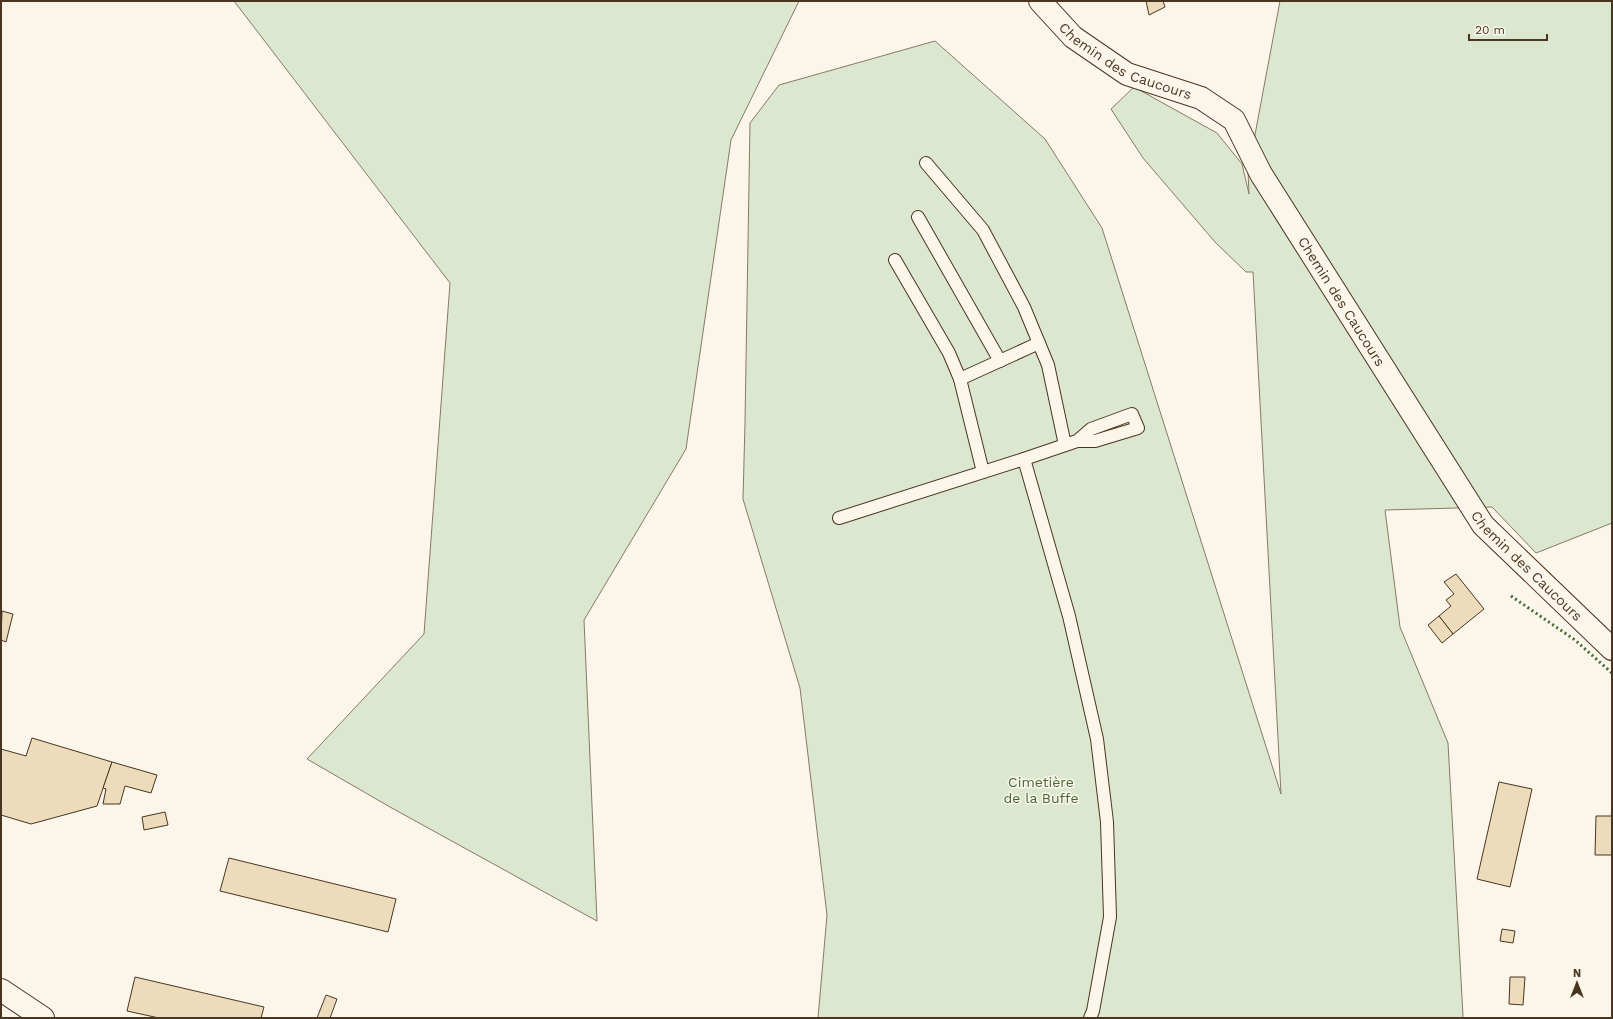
<svg xmlns="http://www.w3.org/2000/svg" width="1613" height="1019" font-family="'Work Sans',sans-serif">
	<style>
		.green { fill: #dce7d0; stroke: #887966 }
		.building { fill: #ecdcbc; stroke: #4a3520 }
		.lines { fill: none; stroke-linecap: round; stroke-linejoin: round }
		.lane-casing { stroke: #4a3520; stroke-width: 14 }
		.street-casing { stroke: #4a3520; stroke-width: 24 }
		.secondary-casing { stroke: #4a3520; stroke-width: 24 }
		.lane { stroke: #fbf6e9; stroke-width: 12 }
		.street { stroke: #fbf6e9; stroke-width: 22 }
		.secondary { stroke: #fbf6e9; stroke-width: 22 }
		.hedge { stroke: #436837; stroke-width: 3; stroke-dasharray: 2 3; stroke-linecap: butt }
		.labels { text-anchor: middle; stroke-width: 3; stroke-linejoin: round; paint-order: stroke }
		.street-label { font-size: 14px; fill: #4a3520; stroke: #fbf6e9 }
		.park-label { font-size: 14px; fill: #436837; stroke: #fbf6e9 }
	</style>
	<rect width="100%" height="100%" fill="#fbf6e9"/>
	<g class="green">
		<polygon points="234,1 799,1 731,140 686,449 584,620 597,921 390,807 307,759 424,634 450,283"/>
		<polygon points="1280,1 1612,1 1612,523 1536,553 1492,507 1385,510 1400,627 1448,743 1463,1016 1462,1018 818,1018 827,915 800,688 743,499 745,423 750,123 779,85 935,41 1045,139 1102,228 1281,794 1253,272 1246,272 1215,242 1143,158 1111,109 1134,87 1217,133 1242,164 1249,194 1248,172"/>
	</g>
	<g class="building">
		<polygon points="1146,1 1163,1 1165,7 1149,15"/>
		<polygon points="1456,574 1484,609 1453,634 1439,616 1451,606 1446,600 1454,594 1444,582"/>
		<polygon points="2,611 13,614 6,642 1,640"/>
		<polygon points="1439,616 1453,634 1442,643 1428,625"/>
		<polygon points="32,738 112,762 97,806 31,824 1,815 1,749 26,756"/>
		<polygon points="112,762 157,775 151,793 125,786 120,804 103,804 106,789 103,788"/>
		<polygon points="1499,782 1532,789 1510,887 1477,879"/>
		<polygon points="165,812 168,825 144,830 142,817"/>
		<polygon points="1596,816 1612,816 1612,855 1595,855"/>
		<polygon points="229,858 396,899 388,932 220,891"/>
		<polygon points="1502,929 1515,931 1513,943 1500,941"/>
		<polygon points="135,977 264,1007 261,1018 159,1018 127,1011"/>
		<polygon points="1510,977 1525,977 1523,1005 1509,1004"/>
		<polygon points="326,995 337,999 330,1018 317,1018"/>
	</g>
	<g class="lines">
		<defs>
			<g id="lane">
				<polyline points="926,163 983,230 1024,307 1048,365 1065,445"/>
				<polyline points="918,217 1000,361"/>
				<polyline points="895,260 949,353 960,379 983,472"/>
				<polyline points="960,379 1039,343"/>
				<polyline points="1024,459 1077,441 1095,441 1138,428 1132,414 1091,429 1077,441"/>
				<polyline points="839,518 1024,459 1069,616 1097,739 1107,822 1110,917 1093,1011 1090,1018"/>
			</g>
			<g id="street">
				<path id="s1" d="M1040,1L1073,37L1127,74L1201,98L1234,120L1261,174L1483,525L1612,649"/>
			</g>
			<polyline id="secondary" points="1,990 43,1018"/>
		</defs>
		<use href="#lane" class="lane-casing"/>
		<use href="#street" class="street-casing"/>
		<use href="#secondary" class="secondary-casing"/>
		<use href="#lane" class="lane"/>
		<use href="#street" class="street"/>
		<use href="#secondary" class="secondary"/>
		<polyline class="hedge" points="1511,596 1575,640 1612,673"/>
	</g>
	<g class="labels">
		<g class="street-label">
			<text dy="5" stroke="none"><textPath href="#s1" startOffset="107">Chemin des Caucours</textPath></text>
			<text dy="5" stroke="none"><textPath href="#s1" startOffset="443">Chemin des Caucours</textPath></text>
			<text dy="5" stroke="none"><textPath href="#s1" startOffset="767">Chemin des Caucours</textPath></text>
		</g>
		<g class="park-label">
			<text x="1041" y="787">Cimetière<tspan x="1041" dy="16">de la Buffe</tspan></text>
		</g>
	</g>
	<rect width="1613" height="1019" fill="none" stroke="#4a3520" stroke-width="4"/>
	<g transform="translate(1577 983)" stroke="#fbf6e9" stroke-width="3" paint-order="stroke">
	<path d="M0-3L7 15L0 10L-7 15Z" fill="#4a3520"/>
	<text y="-6" font-size="11" font-weight="bold" text-anchor="middle" fill="#4a3520">N</text>
	</g>
	<path d="M1469 34v6h78v-6" fill="none" stroke="#4a3520" stroke-width="2"/>
	<text x="1475" y="34" font-size="12" fill="#4a3520" stroke="#fbf6e9" stroke-width="3" paint-order="stroke">20 m</text>
</svg>
